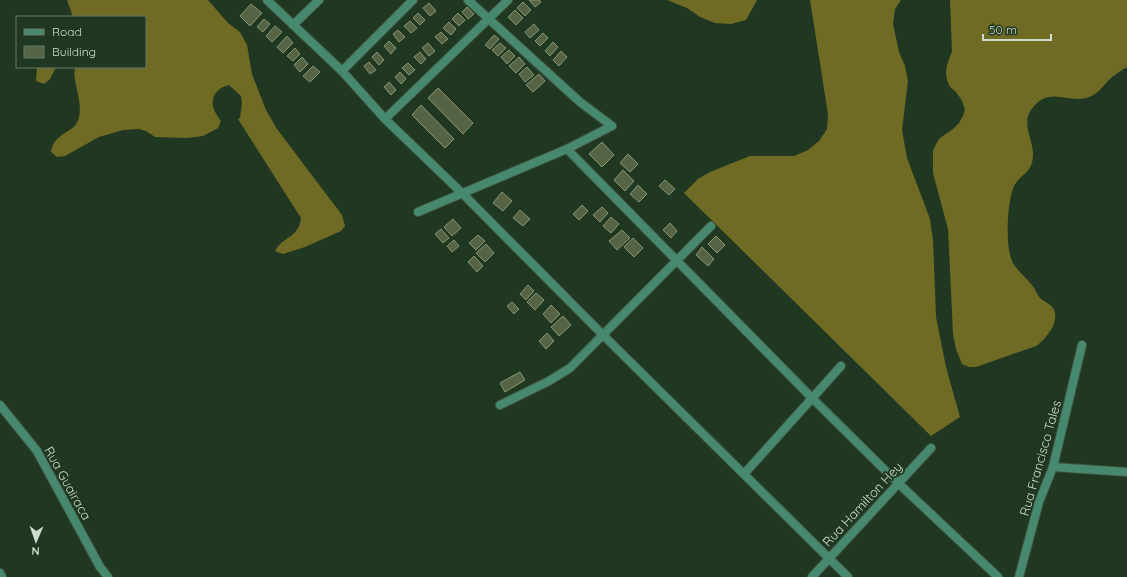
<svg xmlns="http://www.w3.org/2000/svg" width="1127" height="577" font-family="Quicksand,sans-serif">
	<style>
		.forest { fill: #6f6b24 }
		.building { fill: #576345; stroke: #879575 }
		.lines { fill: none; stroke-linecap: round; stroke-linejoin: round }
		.street-casing { stroke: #3f5641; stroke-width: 10 }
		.street { stroke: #47896f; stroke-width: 8 }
		.labels { text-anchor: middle; stroke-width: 4; stroke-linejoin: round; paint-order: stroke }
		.street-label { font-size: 13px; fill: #ceddcf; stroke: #203822 }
	</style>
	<rect width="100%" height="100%" fill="#203822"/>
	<g class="forest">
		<path d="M67,0H208L228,23L240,32L247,45L252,74L266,110L277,129L342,215L345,226L341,231L305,247L283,254L275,251C283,236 299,238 301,218L238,119L240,118L242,103L241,96L229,85C219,87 211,95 213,106C214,111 218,117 221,121L218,128L203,136L187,138L155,137L146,131L139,129L123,130L99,137L65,156L57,157L51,152C54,131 76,134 79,117C83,100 72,83 75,67H145V17H73Z"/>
		<polygon points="667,0 757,0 746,20 731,24 715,23 700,17 687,8"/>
		<polygon points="810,0 901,0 895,9 893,24 899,52 905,66 908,81 902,130 907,158 930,219 933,240 936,317 946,367 960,417 931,436 684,193 698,179 710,172 750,156 794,156 808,150 819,141 827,129 828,114"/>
		<path d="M950,0H1127V67C1122,70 1117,73 1112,77C1104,84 1100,93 1089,97C1068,105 1049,84 1031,110C1021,124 1034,141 1033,156C1032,174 1020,174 1014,186C1007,202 1005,245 1012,261C1016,270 1025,276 1031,284C1035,288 1037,295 1041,299C1045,302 1050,304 1053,308C1061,321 1046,339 1036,346L976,367H969L962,364L956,349L953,334L948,229L933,173V151L936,144L940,138L953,129L959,123L963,116L965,109L961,99L956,92L950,87L947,80L946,72L947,65L952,51Z"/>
		<polygon points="37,67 56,67 50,79 44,84 36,81"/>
	</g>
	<g class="building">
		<polygon points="529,0 539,0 541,2 535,7"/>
		<polygon points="523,2 531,10 525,16 517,8"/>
		<polygon points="429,3 436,11 430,16 423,8"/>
		<polygon points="251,4 262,13 250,26 240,16"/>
		<polygon points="467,7 474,14 468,19 462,12"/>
		<polygon points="515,10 523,18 516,25 508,17"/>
		<polygon points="418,13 425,20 420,25 413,18"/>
		<polygon points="458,13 465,20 459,26 452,19"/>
		<polygon points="264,19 270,24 263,32 257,27"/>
		<polygon points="410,21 417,28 411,33 404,26"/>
		<polygon points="449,22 456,29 451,35 443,28"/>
		<polygon points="534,24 539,30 530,38 525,32"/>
		<polygon points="275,26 282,32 272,42 266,36"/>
		<polygon points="398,30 405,37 399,42 393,34"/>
		<polygon points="441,32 448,39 442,44 435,37"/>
		<polygon points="543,33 548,38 540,46 535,41"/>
		<polygon points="494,35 499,39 490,49 485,45"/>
		<polygon points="287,36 293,43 283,53 277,47"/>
		<polygon points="389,41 396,48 391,54 384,46"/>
		<polygon points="553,42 558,47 550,56 545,51"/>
		<polygon points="428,43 435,51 429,56 422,48"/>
		<polygon points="500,43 506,48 498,56 492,50"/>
		<polygon points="295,48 300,54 293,61 287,56"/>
		<polygon points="509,50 515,56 507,64 501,57"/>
		<polygon points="561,51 567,57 559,66 553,60"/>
		<polygon points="377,52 384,60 379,65 372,57"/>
		<polygon points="420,52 426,59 421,64 414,57"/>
		<polygon points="302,57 308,64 300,72 294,65"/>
		<polygon points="519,57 525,64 516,73 509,66"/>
		<polygon points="369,62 376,70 370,74 364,66"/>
		<polygon points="408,63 415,70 409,75 402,68"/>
		<polygon points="313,66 320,72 310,82 303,76"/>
		<polygon points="527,67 534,75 525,82 519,74"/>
		<polygon points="400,72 406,79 401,84 395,77"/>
		<polygon points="539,74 545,81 533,92 526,85"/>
		<polygon points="389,82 396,90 391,95 384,87"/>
		<polygon points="438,88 473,123 463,134 428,98"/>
		<polygon points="421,105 454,139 445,148 412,115"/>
		<polygon points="602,142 614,155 602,167 589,154"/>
		<polygon points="628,154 638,164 630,172 620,163"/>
		<polygon points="623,170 634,181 625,191 614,180"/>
		<polygon points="665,180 675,189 669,195 659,186"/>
		<polygon points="638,185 647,194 639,202 630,194"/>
		<polygon points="502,192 512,201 503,211 493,203"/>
		<polygon points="582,205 588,211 579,220 573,214"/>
		<polygon points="602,207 608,213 600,222 593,215"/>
		<polygon points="520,210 530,219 523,226 513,218"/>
		<polygon points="611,217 619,224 611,233 603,226"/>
		<polygon points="453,219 461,228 452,236 444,227"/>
		<polygon points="670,223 677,231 671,238 663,230"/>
		<polygon points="441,229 449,238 443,243 435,234"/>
		<polygon points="622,230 630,238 617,250 609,241"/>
		<polygon points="478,235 485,241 476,250 469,243"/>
		<polygon points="716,236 725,245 717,253 708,244"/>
		<polygon points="633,238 643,248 634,257 624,247"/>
		<polygon points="454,240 459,246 452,252 447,246"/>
		<polygon points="486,244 494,253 485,262 476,253"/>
		<polygon points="702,247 714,259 708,266 696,255"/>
		<polygon points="474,256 483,266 477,272 468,262"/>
		<polygon points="528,285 534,291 526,300 520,294"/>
		<polygon points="536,293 544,300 535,310 527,302"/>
		<polygon points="512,302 519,309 514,314 507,306"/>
		<polygon points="551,305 560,314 551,323 543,314"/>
		<polygon points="563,316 571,325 559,336 551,327"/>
		<polygon points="547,333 554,341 546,349 539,341"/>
		<polygon points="520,372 525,380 505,392 500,383"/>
	</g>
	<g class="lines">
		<defs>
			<g id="street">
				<polyline points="267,0 342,71 385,119 463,194 602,334 848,577"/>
				<polyline points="293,25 319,0"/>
				<polyline points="342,71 413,0"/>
				<polyline points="385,119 508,0"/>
				<polyline points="567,149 812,398 898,483 998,577"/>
				<polyline points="418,212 567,149 612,126 580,102 468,0"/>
				<polyline points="0,405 37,451 100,567 108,577"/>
				<polyline points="500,405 549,381 570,368 711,226"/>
				<polyline points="1053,467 1127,472"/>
				<polyline points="744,474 841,366"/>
				<polyline points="0,573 2,577"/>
				<polyline points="812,577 931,448"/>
				<polyline points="1019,577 1039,502 1053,467 1082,345"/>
			</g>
		</defs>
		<use href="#street" class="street-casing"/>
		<use href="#street" class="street"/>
	</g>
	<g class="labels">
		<g class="street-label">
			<text transform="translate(1040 458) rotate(-74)" y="5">Rua Francisco Tales</text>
			<text transform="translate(68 483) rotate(61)" y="5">Rua Guairaca</text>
			<text transform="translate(862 504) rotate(-47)" y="5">Rua Hamilton Hey</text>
		</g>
	</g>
	<rect x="16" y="16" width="130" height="52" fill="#203822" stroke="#667a67"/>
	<rect x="24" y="29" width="20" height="6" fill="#47896f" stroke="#667a67"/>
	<text x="52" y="36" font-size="12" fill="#ceddcf">Road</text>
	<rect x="24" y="46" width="20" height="12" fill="#576345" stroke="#667a67"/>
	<text x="52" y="56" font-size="12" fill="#ceddcf">Building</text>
	<g transform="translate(36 541) rotate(182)" stroke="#203822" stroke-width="3" paint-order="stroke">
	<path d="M0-3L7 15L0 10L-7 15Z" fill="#ceddcf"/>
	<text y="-6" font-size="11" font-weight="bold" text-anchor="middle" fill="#ceddcf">N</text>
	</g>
	<path d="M983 34v6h68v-6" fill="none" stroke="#ceddcf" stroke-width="2"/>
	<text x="989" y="34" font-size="12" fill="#ceddcf" stroke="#203822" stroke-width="3" paint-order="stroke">50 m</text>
</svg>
